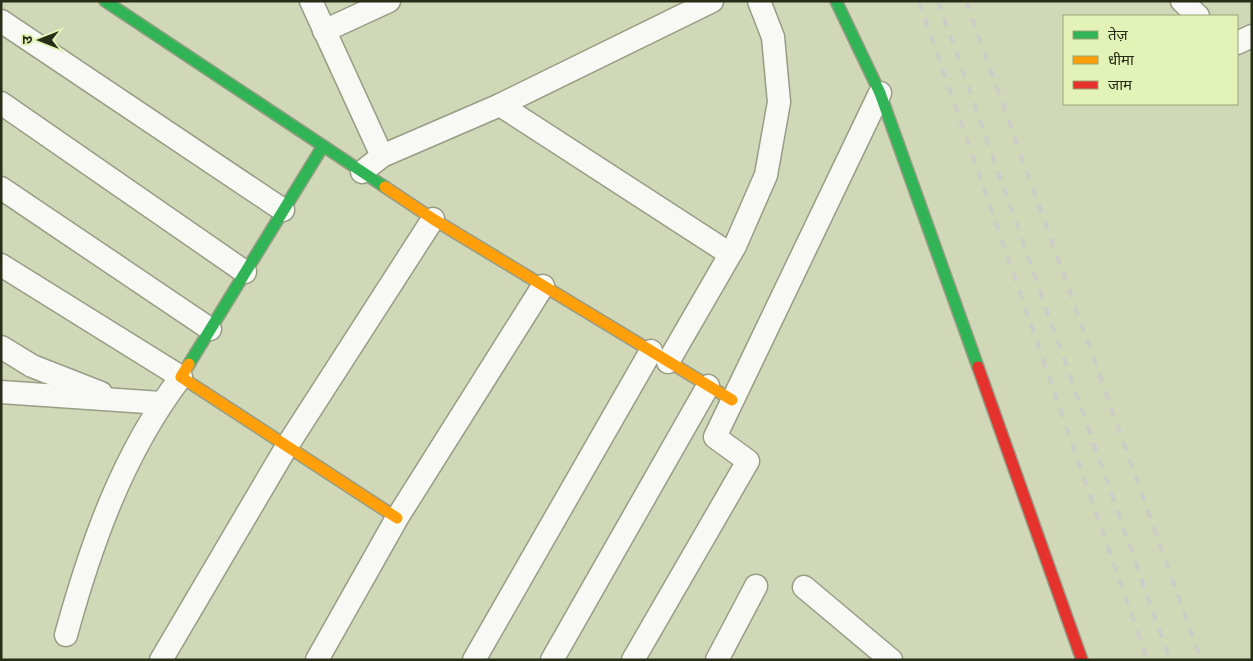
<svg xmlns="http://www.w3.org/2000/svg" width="1253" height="661" font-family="'Playfair Display','Noto Sans Devanagari',serif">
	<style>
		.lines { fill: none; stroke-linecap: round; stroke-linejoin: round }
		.street-casing { stroke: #979d85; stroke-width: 25 }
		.fast-casing { stroke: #979d85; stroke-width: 14 }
		.slow-casing { stroke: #979d85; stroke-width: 14 }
		.jam-casing { stroke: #979d85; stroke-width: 14 }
		.street { stroke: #f8f9f4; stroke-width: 22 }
		.fast { stroke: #30b455; stroke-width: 11 }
		.slow { stroke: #ff9f0a; stroke-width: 11 }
		.jam { stroke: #e5322d; stroke-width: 11 }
		.rail { stroke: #cccec5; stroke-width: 4; stroke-dasharray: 9 9; stroke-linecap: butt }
	</style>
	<rect width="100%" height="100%" fill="#d0d8b8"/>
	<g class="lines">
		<defs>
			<g id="street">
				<polyline points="311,1 382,156"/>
				<polyline points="1182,1 1198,16"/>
				<polyline points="1,21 283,210"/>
				<polyline points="324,31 389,1"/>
				<polyline points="1237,43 1252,36"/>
				<polyline points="1,103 245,272"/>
				<polyline points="500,105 730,254"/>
				<polyline points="362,172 382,156 500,105 712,1"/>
				<polyline points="1,188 210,329"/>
				<path d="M1,265L181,377C123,453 91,544 66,635"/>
				<polyline points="1,347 32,366 101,393"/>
				<polyline points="668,362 735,246 766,175 779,102 773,37 759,1"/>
				<polyline points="1,392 161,403"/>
				<polyline points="804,587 891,660"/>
				<polyline points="161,660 287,446 433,219"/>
				<polyline points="317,660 397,518 543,286"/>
				<polyline points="474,660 651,351"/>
				<polyline points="552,660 708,386"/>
				<polyline points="633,660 748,461 715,437 880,93"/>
				<polyline points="717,660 756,586"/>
			</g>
			<g id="fast">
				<polyline points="105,1 385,187"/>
				<polyline points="836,1 880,93 978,367"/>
				<polyline points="189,364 323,146"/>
			</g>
			<g id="slow">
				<polyline points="385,187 433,219 732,400"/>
				<polyline points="189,364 181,377 397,518"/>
			</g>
			<polyline id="jam" points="978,367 1082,660"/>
		</defs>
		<use href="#street" class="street-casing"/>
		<use href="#fast" class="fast-casing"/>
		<use href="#slow" class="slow-casing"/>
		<use href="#jam" class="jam-casing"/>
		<use href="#street" class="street"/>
		<use href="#fast" class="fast"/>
		<use href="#slow" class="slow"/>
		<use href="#jam" class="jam"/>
		<g class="rail">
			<polyline points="919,1 1147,660"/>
			<polyline points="938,1 1170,660"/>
			<polyline points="966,1 1201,660"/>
		</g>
	</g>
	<rect width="1253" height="661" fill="none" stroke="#272d16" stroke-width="5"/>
	<rect x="1063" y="15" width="175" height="90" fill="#e3f3b8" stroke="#98a477"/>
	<rect x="1073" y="31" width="25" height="8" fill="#30b455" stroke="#98a477"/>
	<text x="1108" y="40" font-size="15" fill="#272d16">तेज़</text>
	<rect x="1073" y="56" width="25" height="8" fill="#ff9f0a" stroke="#98a477"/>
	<text x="1108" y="65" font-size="15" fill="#272d16">धीमा</text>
	<rect x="1073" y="81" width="25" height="8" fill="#e5322d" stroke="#98a477"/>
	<text x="1108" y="90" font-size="15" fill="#272d16">जाम</text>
	<g transform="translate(40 40) rotate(270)" stroke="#e3f3b8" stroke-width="4" paint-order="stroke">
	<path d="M0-4L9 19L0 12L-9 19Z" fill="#272d16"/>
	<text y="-8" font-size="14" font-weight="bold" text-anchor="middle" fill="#272d16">उ</text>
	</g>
</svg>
